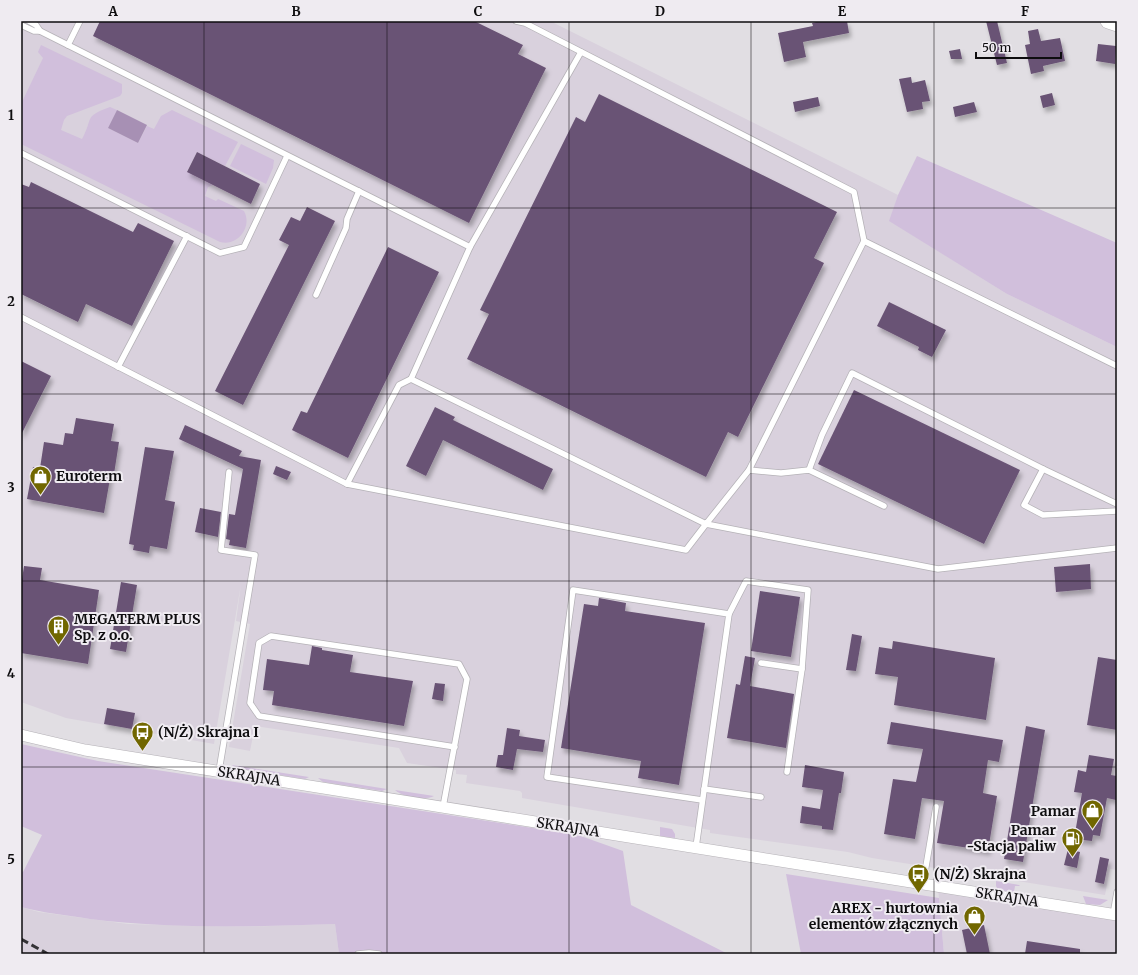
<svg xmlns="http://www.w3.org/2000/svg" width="1138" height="975" font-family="Merriweather,serif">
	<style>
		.built { fill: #d9d1dd }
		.green { fill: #d1bfdc }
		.water { fill: #a790b4 }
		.building { fill: #695374; filter: url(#shadow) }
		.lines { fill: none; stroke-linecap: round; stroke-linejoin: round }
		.lane-casing { stroke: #b5b2b7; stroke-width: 7 }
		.street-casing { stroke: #b5b2b7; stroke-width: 12 }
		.secondary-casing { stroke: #b5b2b7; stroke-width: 16 }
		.lane { stroke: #fff; stroke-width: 5.5 }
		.street { stroke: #fff; stroke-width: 11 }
		.secondary { stroke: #fff; stroke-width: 15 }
		.rail { stroke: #343336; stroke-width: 3; stroke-dasharray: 8 4; stroke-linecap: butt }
		.grid { fill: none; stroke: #0e0d0f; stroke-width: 1; stroke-opacity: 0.55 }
		.labels { text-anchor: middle; stroke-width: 4; stroke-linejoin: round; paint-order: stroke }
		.poi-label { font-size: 14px; font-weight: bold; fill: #0e0d0f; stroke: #efebf1; text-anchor: start }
		.street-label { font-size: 14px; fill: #0e0d0f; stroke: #efebf1 }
		.neatline { fill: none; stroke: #0e0d0f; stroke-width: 1.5 }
		.grid-label { font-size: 13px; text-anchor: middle; font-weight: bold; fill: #0e0d0f }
	</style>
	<defs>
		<filter id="shadow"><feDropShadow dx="2.5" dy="4.5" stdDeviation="2" flood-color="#0004"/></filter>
	</defs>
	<rect width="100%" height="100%" fill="#e1dee3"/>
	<g class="built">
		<polygon points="21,21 550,21 898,195 890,221 1007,294 1117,347 1117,870 1110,869 1105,895 872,858 848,852 710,833 710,830 522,798 522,793 520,791 466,783 467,775 456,774 456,770 407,763 399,748 255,726 250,751 229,747 250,624 236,621 241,584 214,744 66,718 21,702"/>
		<polygon points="938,887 1117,915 1117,954 944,954"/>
		<polygon points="21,907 39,912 128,924 241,927 335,924 339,954 21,954"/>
	</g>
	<g class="green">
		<path d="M41,45L122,84V93L120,96L67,116L64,120L61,130L82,139C94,117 83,117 110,107L117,110L108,128L138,143L147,126L154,129L161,116L172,110L238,142L225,166L197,152L187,171L213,185L208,187L205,196L216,201L218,199L244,211C253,227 237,247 220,242L21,144V104L43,58L38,52Z"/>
		<polygon points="241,144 274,160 273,168 266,184 230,166"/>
		<polygon points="917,156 1117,243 1117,347 1007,294 889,221 898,195"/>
		<path d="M21,744L98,761L578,835L623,851L631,905L728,954H339L335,924C253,927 171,929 90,919C66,915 43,913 21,907V871L23,872L42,835L21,826Z"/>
		<polygon points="232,765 309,777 305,779 235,768"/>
		<polygon points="318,778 387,789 382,791 323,782"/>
		<path d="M395,790L434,796C425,801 402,797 395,790Z"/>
		<polygon points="660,827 672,829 675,834 675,838 660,836"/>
		<polygon points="786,874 939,898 944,954 801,954"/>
		<polygon points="996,881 1019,885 1020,886 1015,886 1014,892 998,890 996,886"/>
		<polygon points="1083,896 1108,900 1100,905 1086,904"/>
	</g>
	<polygon class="water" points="117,110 147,125 138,143 108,128"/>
	<g class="building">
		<polygon points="100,21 474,21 523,45 518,54 546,68 469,223 93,36"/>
		<polygon points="821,21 847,21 849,33 803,42 806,57 784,62 778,33 813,26 812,23"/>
		<polygon points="986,21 997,21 1007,63 997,65"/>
		<polygon points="1038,29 1041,41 1060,38 1065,61 1043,66 1044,71 1031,74 1025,45 1030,44 1028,31"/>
		<polygon points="1098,44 1116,46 1115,64 1096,61"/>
		<polygon points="960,49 962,59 951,59 949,51"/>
		<polygon points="911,77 912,83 925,80 930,101 922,102 923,109 907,112 899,79"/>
		<polygon points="1052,93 1055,105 1043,108 1040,96"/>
		<polygon points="599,94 837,212 814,258 824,263 738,437 728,432 706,477 467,359 489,314 480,310 576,117 585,122"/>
		<polygon points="818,97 820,106 795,112 793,102"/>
		<polygon points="974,102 977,112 955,117 953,107"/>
		<polygon points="197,152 260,184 251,204 187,172"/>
		<polygon points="31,182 133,232 138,223 174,241 132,326 86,304 78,322 21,294 21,184 29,187"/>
		<polygon points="307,207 335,221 243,405 215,391 289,245 279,240 291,217 300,221"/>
		<polygon points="388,247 439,272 348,458 292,430 301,411 307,413"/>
		<polygon points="889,302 946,330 932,357 918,350 919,347 877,326"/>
		<polygon points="21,361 51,376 21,435"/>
		<polygon points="854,390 1020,470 984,544 818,464"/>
		<polygon points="435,407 455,417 453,420 553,469 543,490 443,440 426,476 406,466"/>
		<polygon points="76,418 114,424 111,441 119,442 114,474 111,473 104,513 27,499 33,467 40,468 44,442 63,445 65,433 73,434"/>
		<polygon points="185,425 242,451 239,456 261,460 246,548 229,545 230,540 226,539 229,514 235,515 243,469 179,439"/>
		<polygon points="145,447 174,451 165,500 175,502 167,549 150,546 149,553 133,550 134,545 129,544"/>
		<polygon points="276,466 291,472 287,480 273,474"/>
		<polygon points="200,508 221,512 218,537 195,532"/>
		<polygon points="1090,564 1091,589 1056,592 1054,567"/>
		<polygon points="24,566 42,568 40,580 99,590 88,664 21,653 21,586"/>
		<polygon points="121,582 137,585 126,652 110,649"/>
		<polygon points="760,591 800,597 791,657 751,651"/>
		<polygon points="599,598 626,603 625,611 705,623 679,785 638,778 641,761 561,748 584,604 598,606"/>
		<polygon points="852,634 862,636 856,671 846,670"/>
		<polygon points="893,641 995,658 986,720 894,705 898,677 875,674 879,647 892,649"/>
		<polygon points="312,646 322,648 322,650 353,655 350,672 413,681 404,726 272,705 274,691 263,690 267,659 309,665"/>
		<polygon points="745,656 755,658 750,686 794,694 786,748 727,738 736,684 740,685"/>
		<polygon points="1098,657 1117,660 1117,730 1087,725"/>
		<polygon points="435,683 445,684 443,701 432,699"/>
		<polygon points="107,708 135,713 132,729 104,724"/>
		<polygon points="891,722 1003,740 999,762 988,760 983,793 997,796 988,851 937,843 944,801 922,798 915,839 884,834 893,779 916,782 923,749 887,744"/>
		<polygon points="1026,726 1045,730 1023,862 1004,859"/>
		<polygon points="507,728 520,730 519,736 545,740 543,752 517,749 513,770 496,767 498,755 503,755"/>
		<polygon points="1089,755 1114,759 1111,775 1117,776 1116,800 1107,798 1100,836 1093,835 1092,841 1074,839 1082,793 1074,792 1078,770 1086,772"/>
		<polygon points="805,765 844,772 841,793 839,793 833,830 822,829 822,826 800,823 802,806 820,809 823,790 802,787"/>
		<polygon points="1068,849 1080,852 1077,868 1064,865"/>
		<polygon points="1100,857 1109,859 1104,884 1095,882"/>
		<polygon points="984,925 990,954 967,954 962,930"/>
		<polygon points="1027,941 1080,949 1080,954 1025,954"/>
	</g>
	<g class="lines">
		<defs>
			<g id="lane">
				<polyline points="29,21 36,25 40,31"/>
				<polyline points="21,25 34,31 40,31 470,247 411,379 706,524 749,470 864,241 854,192 525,23 516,21"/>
				<polyline points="68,45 80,21"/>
				<polyline points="21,153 220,253 244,247 287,156"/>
				<polyline points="864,241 1117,366"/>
				<polyline points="470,247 581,52"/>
				<polyline points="316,295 346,228 347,219 359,191"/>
				<polyline points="21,317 347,484 686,550 706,524 938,569 1117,548"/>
				<polyline points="118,367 187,236"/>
				<polyline points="1043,469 1117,504"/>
				<polyline points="749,470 781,473 809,470 884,506"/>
				<polyline points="809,470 822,435 852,373 1043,469 1024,505 1043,515 1117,511"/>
				<polyline points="347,484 399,385 411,379"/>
				<polyline points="729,614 746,581 808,590 802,669 787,772"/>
				<polyline points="761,663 802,669"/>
				<polyline points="219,771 255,555 221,550 229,472"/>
				<polyline points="704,789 761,797"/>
				<polyline points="443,807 467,679 459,664 271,636 259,643 250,703 259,716 455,747"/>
				<polyline points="696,847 729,614 573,590 547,777 702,800"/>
				<polyline points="923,884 936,807"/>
				<polyline points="1113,915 1117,892"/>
				<polyline points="358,954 369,953 379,954"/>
			</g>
			<polyline id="street" points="21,735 85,750 1117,915"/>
			<polyline id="secondary" points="1108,21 1117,24"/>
		</defs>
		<use href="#lane" class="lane-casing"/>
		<use href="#street" class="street-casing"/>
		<use href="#secondary" class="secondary-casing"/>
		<use href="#lane" class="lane"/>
		<use href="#street" class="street"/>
		<use href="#secondary" class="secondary"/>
		<polyline class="rail" points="21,939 48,954"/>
	</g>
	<path class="grid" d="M204,21V954M387,21V954M569,21V954M751,21V954M934,21V954M21,208H1117M21,394H1117M21,581H1117M21,767H1117"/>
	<defs>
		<symbol id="shop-pin" viewBox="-11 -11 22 30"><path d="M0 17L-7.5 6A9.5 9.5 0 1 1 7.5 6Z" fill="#716700" stroke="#efebf1"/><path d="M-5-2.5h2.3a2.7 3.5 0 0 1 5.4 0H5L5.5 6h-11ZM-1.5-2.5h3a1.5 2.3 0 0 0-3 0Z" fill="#fff"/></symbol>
		<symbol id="building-pin" viewBox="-11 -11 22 30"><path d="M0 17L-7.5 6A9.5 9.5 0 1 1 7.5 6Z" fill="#716700" stroke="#efebf1"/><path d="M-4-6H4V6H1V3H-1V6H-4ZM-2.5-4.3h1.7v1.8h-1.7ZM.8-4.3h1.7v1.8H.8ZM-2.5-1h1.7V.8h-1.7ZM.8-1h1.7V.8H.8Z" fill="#fff"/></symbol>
		<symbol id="bus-pin" viewBox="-11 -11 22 30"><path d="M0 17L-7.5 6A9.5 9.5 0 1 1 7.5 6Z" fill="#716700" stroke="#efebf1"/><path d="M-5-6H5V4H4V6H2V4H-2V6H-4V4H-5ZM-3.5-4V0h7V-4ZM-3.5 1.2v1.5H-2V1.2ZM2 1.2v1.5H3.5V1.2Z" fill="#fff"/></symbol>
		<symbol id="fuel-pin" viewBox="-11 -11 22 30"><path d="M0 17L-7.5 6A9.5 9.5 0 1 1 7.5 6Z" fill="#716700" stroke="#efebf1"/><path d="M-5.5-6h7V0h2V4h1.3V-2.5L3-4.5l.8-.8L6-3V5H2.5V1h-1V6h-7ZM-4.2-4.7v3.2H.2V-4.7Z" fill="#fff"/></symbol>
	</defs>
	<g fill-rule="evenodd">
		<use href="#shop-pin" x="28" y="464" width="25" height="34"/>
		<use href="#building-pin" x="46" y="614" width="25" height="34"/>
		<use href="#bus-pin" x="130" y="720" width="25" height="34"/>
		<use href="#shop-pin" x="1080" y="798" width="25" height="34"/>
		<use href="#fuel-pin" x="1060" y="826" width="25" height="34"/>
		<use href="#bus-pin" x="906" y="862" width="25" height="34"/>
		<use href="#shop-pin" x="962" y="904" width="25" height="34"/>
	</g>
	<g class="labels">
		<g class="poi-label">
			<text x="56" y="481">Euroterm</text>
			<text x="74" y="624">MEGATERM PLUS<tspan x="74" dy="16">Sp. z o.o.</tspan></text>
			<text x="158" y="737">(N/Ż) Skrajna I</text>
			<text x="1076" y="816" text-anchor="end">Pamar</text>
			<text x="1056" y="835" text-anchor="end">Pamar<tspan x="1056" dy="16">-Stacja paliw</tspan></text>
			<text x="934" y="879">(N/Ż) Skrajna</text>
			<text x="958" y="913" text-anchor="end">AREX - hurtownia<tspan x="958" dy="16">elementów złącznych</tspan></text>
		</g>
		<g class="street-label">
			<text transform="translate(249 776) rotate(9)" y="5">SKRAJNA</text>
			<text transform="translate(568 827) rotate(9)" y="5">SKRAJNA</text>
			<text transform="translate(1007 897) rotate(9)" y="5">SKRAJNA</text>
		</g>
	</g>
	<rect width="1138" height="975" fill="none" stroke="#efebf1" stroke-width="44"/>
	<path d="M976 52v6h85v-6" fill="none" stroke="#0e0d0f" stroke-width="2"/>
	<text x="982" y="52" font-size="12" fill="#0e0d0f" stroke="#efebf1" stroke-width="3" paint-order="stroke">50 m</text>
	<rect x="22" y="22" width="1094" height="931" class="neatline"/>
	<g class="grid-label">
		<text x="113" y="16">A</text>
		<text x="296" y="16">B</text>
		<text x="478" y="16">C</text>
		<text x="660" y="16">D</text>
		<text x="842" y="16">E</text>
		<text x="1025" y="16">F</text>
		<text x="11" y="120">1</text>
		<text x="11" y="306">2</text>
		<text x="11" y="492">3</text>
		<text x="11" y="678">4</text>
		<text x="11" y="864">5</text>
	</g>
</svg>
